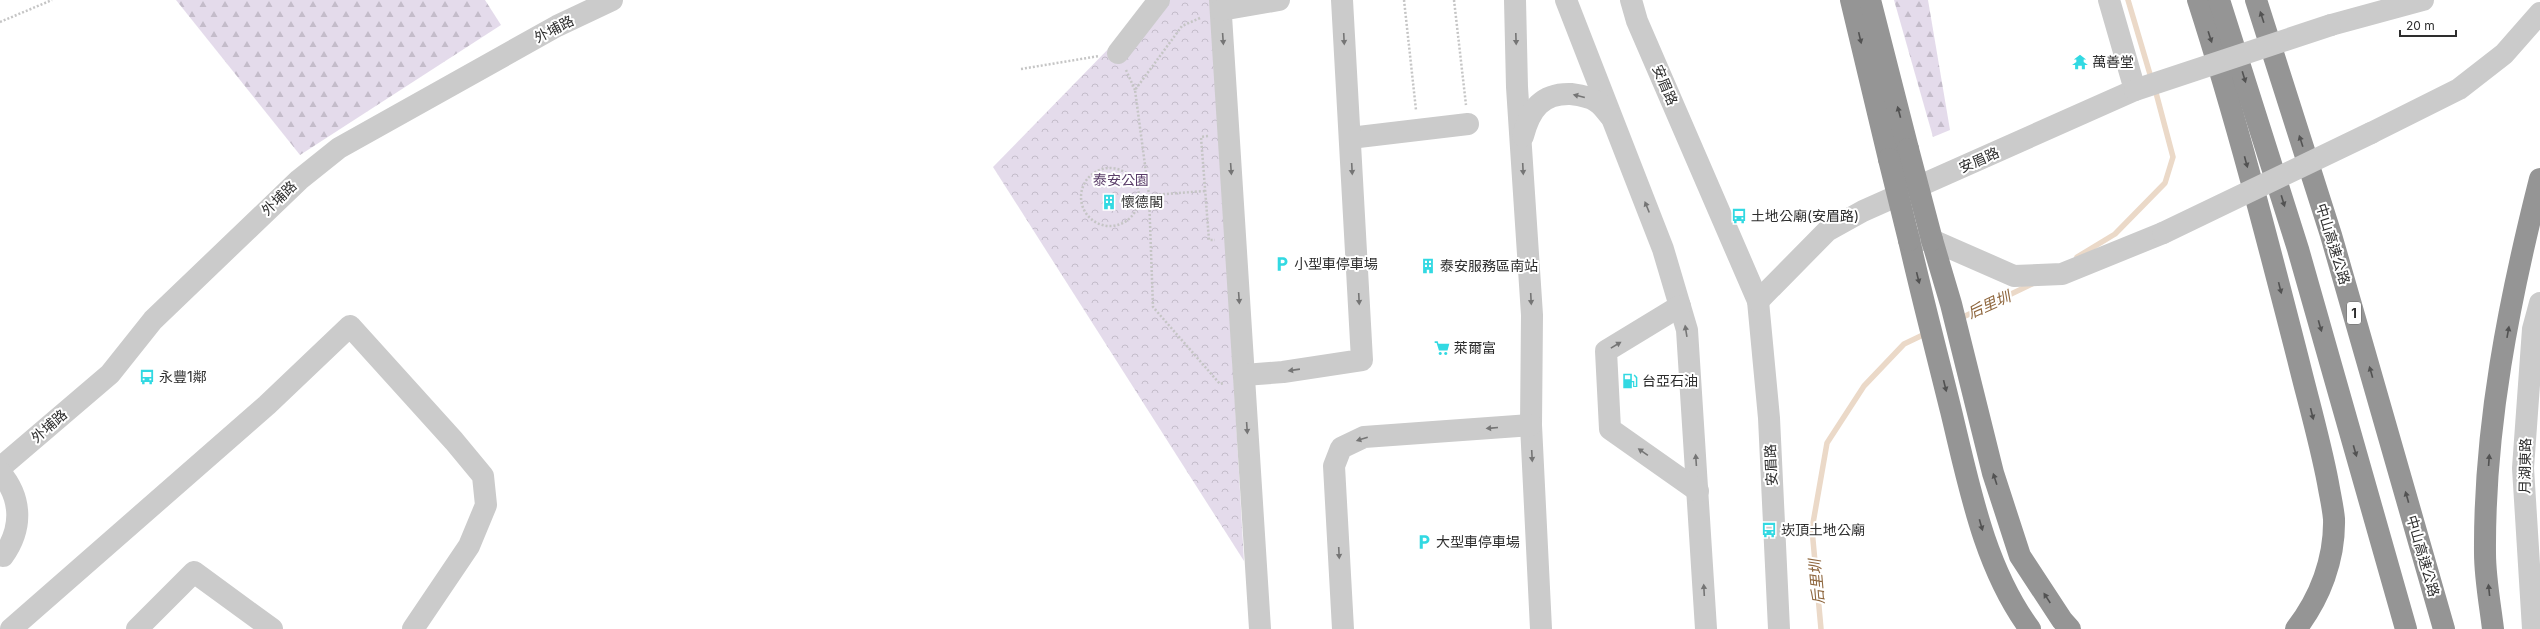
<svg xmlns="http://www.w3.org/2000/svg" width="2540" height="629" font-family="Inter,'Noto Sans TC',sans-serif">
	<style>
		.forest { fill: url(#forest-firs) }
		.park { fill: url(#park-crowns) }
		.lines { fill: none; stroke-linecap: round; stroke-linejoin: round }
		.stream { stroke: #ebd9c8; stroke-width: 5.5 }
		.path { stroke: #c5c5c5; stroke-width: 2.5; stroke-dasharray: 2 2; stroke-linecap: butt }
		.minor { stroke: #cbcbcb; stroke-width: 22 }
		.highway { stroke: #959595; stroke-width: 22 }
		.minor-bridge { stroke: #cbcbcb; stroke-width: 22 }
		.highway-bridge { stroke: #959595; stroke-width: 22 }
		.oneway { fill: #525252 }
		.oneway2 { fill: #757575 }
		.labels { text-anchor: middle; stroke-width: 4; stroke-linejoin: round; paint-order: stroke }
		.shield { fill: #fff; stroke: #6d6d6d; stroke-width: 1 }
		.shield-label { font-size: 13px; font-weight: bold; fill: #2e2e2e }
		.street-label { font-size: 14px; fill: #2e2e2e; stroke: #fff }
		.poi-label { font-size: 14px; fill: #2e2e2e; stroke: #fff; text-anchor: start }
		.park-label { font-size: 14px; fill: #593c68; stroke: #fff }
		.water-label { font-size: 15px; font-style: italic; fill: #8e663d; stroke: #fff }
	</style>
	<defs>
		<pattern id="forest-firs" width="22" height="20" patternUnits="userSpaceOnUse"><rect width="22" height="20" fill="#e4dbeb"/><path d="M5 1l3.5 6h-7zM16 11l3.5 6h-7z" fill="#c4bcca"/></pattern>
		<pattern id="park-crowns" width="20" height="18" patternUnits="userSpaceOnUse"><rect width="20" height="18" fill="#e4dbeb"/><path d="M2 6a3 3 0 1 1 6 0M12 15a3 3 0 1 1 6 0" fill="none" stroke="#c4bcca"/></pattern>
	</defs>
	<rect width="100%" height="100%" fill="#fff"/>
	<g class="forest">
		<polygon points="176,0 485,0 501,25 300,155"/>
		<polygon points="1894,0 1928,0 1950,130 1933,137"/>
	</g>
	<polygon class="park" points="1156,0 1212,0 1244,561 993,167"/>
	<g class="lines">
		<g class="stream">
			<polyline points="2128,0 2152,81"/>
			<polyline points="2077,257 2115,234 2165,183 2173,157 2155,89"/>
			<polyline points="1959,319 2036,282"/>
			<polyline points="1821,629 1812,529 1827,443 1864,386 1904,344 1927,333"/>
		</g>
		<g class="path">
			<polyline points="1404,0 1416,110"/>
			<polyline points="1454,0 1466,105"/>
			<polyline points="1200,18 1182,26 1135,90 1149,195 1153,307 1220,384 1224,383"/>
			<polyline points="0,22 52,0"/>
			<polyline points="1021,69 1099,56"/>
			<polyline points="1126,70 1135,90"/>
			<polyline points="1208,136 1201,137 1209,240 1215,240"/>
			<circle cx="1110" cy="197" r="29"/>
			<polyline points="1139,196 1205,191"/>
		</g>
		<g class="minor">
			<polyline points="1220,0 1260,629"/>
			<polyline points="1515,0 1517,87 1532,315 1531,425 1541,629"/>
			<polyline points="1566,0 1663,249 1687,330 1706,629"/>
			<polyline points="1631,0 1637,21 1758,301 1769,418 1779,629"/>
			<polyline points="1221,10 1279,0"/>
			<polyline points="2331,25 2423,0"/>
			<polyline points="1118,53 1159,0"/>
			<polyline points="2371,133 2459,89 2504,54 2540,13"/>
			<path d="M1523,136C1530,109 1542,93 1571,94C1579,95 1591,97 1597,102C1602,105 1606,111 1610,116"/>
			<polyline points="1350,138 1468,124"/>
			<polyline points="1916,240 1932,240 2014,276 2062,274 2163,233"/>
			<polyline points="1758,301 1827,231 1863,211 2135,90 2109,0"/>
			<polyline points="1680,306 1606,351 1610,429 1698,491"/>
			<polyline points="1244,375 1283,372 1362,360 1342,0"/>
			<polyline points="0,468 110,374 153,320 299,180 339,148 557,26 612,0"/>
			<path d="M0,472C22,498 23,528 3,556"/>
			<polyline points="11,629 267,405 350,326 454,441 483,476 486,505 469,546 413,629"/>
			<polyline points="137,629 194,572 272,629"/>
			<polyline points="1343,629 1334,466 1341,448 1364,437 1531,425"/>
			<polyline points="2533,629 2523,468 2533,329 2540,303"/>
		</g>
		<g class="highway">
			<polyline points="1851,0 1889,159"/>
			<polyline points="1870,0 1908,149"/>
			<path d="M2198,0C2236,118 2267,238 2298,359C2308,400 2320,441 2328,483C2330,495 2333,507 2334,519C2335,559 2320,598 2296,629"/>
			<polyline points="2219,0 2298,249 2406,629"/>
			<polyline points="2256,0 2331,235 2444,629"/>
			<path d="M1909,240C1922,297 1937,354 1951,411C1969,485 1984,567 2030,629"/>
			<polyline points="1932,240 1951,304 1993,473 2020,556 2062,620 2070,629"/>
			<path d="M2493,629C2490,604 2485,578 2485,553C2484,427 2509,301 2540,179"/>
		</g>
		<g class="minor-bridge">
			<polyline points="2135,90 2331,25"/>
			<polyline points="2163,233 2371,133"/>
		</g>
		<g class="highway-bridge">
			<polyline points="1908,149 1932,240"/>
			<polyline points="1889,159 1909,240"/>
		</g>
	</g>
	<defs><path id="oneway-solid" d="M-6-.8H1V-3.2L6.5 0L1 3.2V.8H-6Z"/></defs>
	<g class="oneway">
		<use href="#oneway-solid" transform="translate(2262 17) rotate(-108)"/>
		<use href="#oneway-solid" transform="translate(2210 37) rotate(72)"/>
		<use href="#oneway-solid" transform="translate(1860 38) rotate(77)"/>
		<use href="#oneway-solid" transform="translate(2244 77) rotate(73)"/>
		<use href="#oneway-solid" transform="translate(1899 112) rotate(-105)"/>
		<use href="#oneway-solid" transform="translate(2301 141) rotate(-108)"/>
		<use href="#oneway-solid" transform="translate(2246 162) rotate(75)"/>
		<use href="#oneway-solid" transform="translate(2283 201) rotate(73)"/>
		<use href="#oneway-solid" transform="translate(1918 278) rotate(76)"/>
		<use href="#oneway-solid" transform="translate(2280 288) rotate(76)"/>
		<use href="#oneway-solid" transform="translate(2320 326) rotate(74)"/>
		<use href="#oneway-solid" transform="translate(2508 332) rotate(-80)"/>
		<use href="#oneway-solid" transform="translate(2371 372) rotate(-106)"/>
		<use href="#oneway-solid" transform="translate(1945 386) rotate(76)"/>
		<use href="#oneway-solid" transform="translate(2312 414) rotate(76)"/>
		<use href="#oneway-solid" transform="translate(2355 451) rotate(74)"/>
		<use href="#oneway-solid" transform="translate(2489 460) rotate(-86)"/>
		<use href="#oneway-solid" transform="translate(1995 479) rotate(-108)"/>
		<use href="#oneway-solid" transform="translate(2407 497) rotate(-106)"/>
		<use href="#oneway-solid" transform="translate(1981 525) rotate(74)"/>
		<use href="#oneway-solid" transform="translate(2489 590) rotate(-96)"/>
		<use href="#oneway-solid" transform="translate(2047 598) rotate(-123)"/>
	</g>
	<g class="oneway2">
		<use href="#oneway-solid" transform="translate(1223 39) rotate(86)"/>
		<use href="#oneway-solid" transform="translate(1344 39) rotate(87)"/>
		<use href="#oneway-solid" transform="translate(1516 39) rotate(88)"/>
		<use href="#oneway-solid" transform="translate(1579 96) rotate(-166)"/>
		<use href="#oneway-solid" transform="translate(1231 169) rotate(86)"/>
		<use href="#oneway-solid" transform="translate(1352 169) rotate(87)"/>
		<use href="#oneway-solid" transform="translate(1523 169) rotate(87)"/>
		<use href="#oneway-solid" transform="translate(1647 207) rotate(-112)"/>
		<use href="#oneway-solid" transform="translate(1239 298) rotate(86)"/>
		<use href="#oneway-solid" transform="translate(1359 299) rotate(87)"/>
		<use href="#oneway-solid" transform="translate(1531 299) rotate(87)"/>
		<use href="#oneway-solid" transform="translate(1686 331) rotate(-99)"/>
		<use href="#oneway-solid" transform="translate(1616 345) rotate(-31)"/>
		<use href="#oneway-solid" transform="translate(1294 370) rotate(172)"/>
		<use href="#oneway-solid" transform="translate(1247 428) rotate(86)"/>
		<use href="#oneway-solid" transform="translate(1492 428) rotate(175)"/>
		<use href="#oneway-solid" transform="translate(1362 439) rotate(163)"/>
		<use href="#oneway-solid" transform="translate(1643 452) rotate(-145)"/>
		<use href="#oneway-solid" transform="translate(1532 456) rotate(87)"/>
		<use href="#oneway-solid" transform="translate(1696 460) rotate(-94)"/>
		<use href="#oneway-solid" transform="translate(1339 553) rotate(87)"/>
		<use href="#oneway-solid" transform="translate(1704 590) rotate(-93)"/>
	</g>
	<defs>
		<symbol id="temple-bare" viewBox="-9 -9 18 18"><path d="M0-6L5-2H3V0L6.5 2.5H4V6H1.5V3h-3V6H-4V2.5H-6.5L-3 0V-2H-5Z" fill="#32d9e2" stroke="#fff" stroke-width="2.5" paint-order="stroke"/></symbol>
		<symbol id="building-bare" viewBox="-9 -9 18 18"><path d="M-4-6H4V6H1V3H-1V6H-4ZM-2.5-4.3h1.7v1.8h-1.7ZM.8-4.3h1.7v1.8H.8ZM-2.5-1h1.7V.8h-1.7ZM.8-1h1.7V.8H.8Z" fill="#32d9e2" stroke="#fff" stroke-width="2.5" paint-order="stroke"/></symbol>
		<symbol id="bus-bare" viewBox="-9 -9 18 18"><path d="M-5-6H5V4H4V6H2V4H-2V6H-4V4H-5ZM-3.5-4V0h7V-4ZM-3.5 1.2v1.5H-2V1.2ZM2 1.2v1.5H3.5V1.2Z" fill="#32d9e2" stroke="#fff" stroke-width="2.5" paint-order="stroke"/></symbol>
		<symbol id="parking-bare" viewBox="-9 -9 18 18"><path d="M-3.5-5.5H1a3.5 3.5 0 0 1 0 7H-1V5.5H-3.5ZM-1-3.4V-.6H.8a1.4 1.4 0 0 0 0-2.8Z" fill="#32d9e2" stroke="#fff" stroke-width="2.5" paint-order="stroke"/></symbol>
		<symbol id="supermarket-bare" viewBox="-9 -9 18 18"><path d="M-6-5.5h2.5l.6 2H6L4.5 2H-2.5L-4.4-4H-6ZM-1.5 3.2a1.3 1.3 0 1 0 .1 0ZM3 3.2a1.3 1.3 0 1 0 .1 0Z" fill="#32d9e2" stroke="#fff" stroke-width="2.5" paint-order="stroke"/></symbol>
		<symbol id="fuel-bare" viewBox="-9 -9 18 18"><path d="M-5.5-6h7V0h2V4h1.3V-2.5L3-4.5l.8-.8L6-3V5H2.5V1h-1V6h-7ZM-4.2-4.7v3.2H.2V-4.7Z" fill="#32d9e2" stroke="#fff" stroke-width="2.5" paint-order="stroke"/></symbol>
	</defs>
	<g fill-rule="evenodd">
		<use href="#temple-bare" x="2069" y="51" width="22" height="22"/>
		<use href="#building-bare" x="1098" y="191" width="22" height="22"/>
		<use href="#bus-bare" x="1728" y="205" width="22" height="22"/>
		<use href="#parking-bare" x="1271" y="253" width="22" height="22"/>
		<use href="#building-bare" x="1417" y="255" width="22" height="22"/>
		<use href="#supermarket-bare" x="1431" y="337" width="22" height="22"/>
		<use href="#bus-bare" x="136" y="366" width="22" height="22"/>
		<use href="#fuel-bare" x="1619" y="370" width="22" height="22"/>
		<use href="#bus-bare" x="1758" y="519" width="22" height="22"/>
		<use href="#parking-bare" x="1413" y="531" width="22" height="22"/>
	</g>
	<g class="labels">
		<rect class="shield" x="2347" y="302" width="14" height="22" rx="3"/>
		<g class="shield-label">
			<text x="2354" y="318">1</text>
		</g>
		<g class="street-label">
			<text transform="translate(554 29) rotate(-27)" y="5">外埔路</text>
			<text transform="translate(1665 85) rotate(67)" y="5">安眉路</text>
			<text transform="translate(1979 160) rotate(-24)" y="5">安眉路</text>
			<text transform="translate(279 198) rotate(-44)" y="5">外埔路</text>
			<text transform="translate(2333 244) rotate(73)" y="5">中山高速公路</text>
			<text transform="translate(49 426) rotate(-41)" y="5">外埔路</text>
			<text transform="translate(1771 465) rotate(-93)" y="5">安眉路</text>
			<text transform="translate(2525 466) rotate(-89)" y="5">月湖東路</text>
			<text transform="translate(2423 556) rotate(74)" y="5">中山高速公路</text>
		</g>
		<g class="poi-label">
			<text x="2092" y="67">萬善堂</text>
			<text x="1121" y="207">懷德閣</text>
			<text x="1751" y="221">土地公廟(安眉路)</text>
			<text x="1294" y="269">小型車停車場</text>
			<text x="1440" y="271">泰安服務區南站</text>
			<text x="1454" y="353">萊爾富</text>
			<text x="159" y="382">永豐1鄰</text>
			<text x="1642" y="386">台亞石油</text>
			<text x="1781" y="535">崁頂土地公廟</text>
			<text x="1436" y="547">大型車停車場</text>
		</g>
		<g class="park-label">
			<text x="1121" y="185">泰安公園</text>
		</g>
		<g class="water-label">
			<text transform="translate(1989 305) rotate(-24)" y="5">后里圳</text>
			<text transform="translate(1817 582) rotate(-95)" y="5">后里圳</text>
		</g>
	</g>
	<path d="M2400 30v6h56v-6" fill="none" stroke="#2e2e2e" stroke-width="2"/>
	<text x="2406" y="30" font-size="12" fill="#2e2e2e" stroke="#ffffff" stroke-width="3" paint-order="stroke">20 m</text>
</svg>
